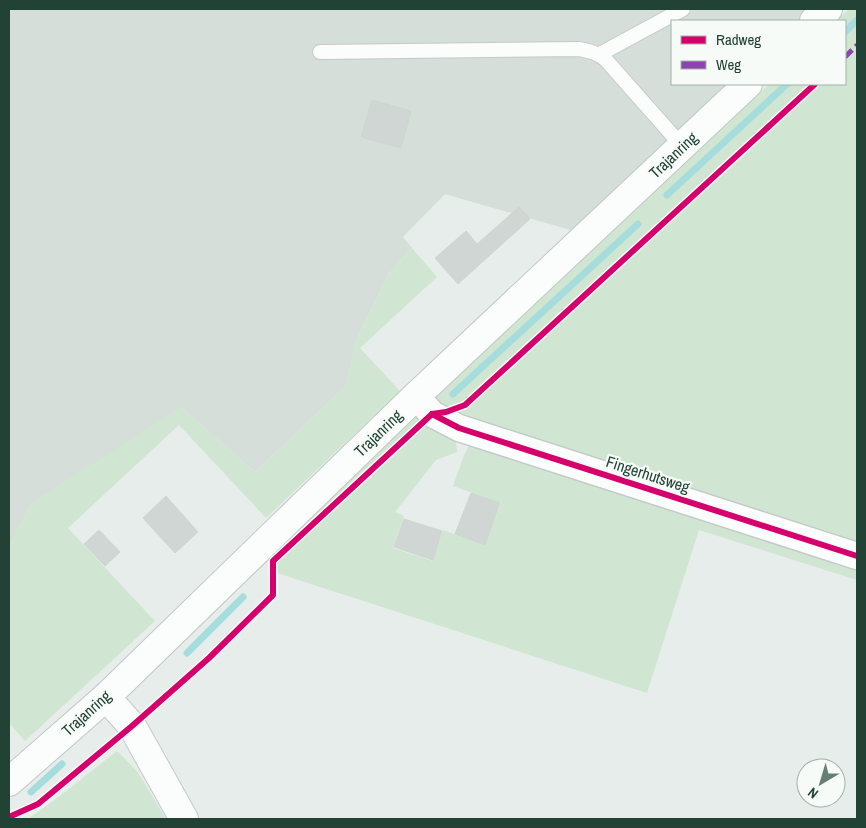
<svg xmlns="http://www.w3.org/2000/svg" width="866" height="828" font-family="'Archivo Narrow',sans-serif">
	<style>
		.built { fill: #d5ded9 }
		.green { fill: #d0e6d3 }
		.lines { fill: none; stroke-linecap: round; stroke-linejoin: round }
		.stream { stroke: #a6dddc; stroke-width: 7 }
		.building { fill: #cfd6d3; stroke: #cfd6d2 }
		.service-casing { stroke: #c4cac7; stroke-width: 16 }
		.minor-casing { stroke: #c4cac7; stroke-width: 29 }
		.tertiary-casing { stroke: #c4cac7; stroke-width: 30 }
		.secondary-casing { stroke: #c0c9c5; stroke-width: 30 }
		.service { stroke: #fbfcfc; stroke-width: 14 }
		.minor { stroke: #fbfcfc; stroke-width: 26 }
		.tertiary { stroke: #fbfcfc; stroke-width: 28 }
		.secondary { stroke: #fbfcfc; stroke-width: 28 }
		.quiet { stroke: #8e44ad; stroke-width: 5; stroke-dasharray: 10 5; stroke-linecap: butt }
		.cycleway-casing { stroke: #f6fbf8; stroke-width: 9 }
		.cycleway { stroke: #d6006c; stroke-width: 6 }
		.labels { text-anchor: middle; stroke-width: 4.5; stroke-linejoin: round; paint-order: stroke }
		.street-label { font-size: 16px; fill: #224235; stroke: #f6fbf8 }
	</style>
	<rect width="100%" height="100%" fill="#e7edea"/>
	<polygon class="built" points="9,9 812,9 799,21 672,21 672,84 732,84 574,231 445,194 403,237 412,248 389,273 356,341 346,386 255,472 181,407 9,545"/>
	<g class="green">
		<polygon points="849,9 857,9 857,547 458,422 434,397 769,84 845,84 845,21 836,21"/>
		<polygon points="412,248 437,277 360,348 400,391 266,518 179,425 68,528 155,621 25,741 9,723 9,545 31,503 181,407 255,472 346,386 356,341 389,273"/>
		<polygon points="409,416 430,420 455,432 457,452 436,460 395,512 404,516 393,548 433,561 443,530 485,545 501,503 453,486 464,455 473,439 857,562 857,580 699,530 647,693 277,573 266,558"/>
		<polygon points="117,751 137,771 166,819 28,819 60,796"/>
	</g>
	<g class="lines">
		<g class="stream">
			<polyline points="845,32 857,20"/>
			<polyline points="667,195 787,84"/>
			<polyline points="453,394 638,224"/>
			<polyline points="187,653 243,597"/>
			<polyline points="31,792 62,764"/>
		</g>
	</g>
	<g class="building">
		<polygon points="372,100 411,111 401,148 361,137"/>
		<polygon points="519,207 530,219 458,284 435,258 466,231 477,244"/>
		<polygon points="471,493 500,503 485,545 455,534"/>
		<polygon points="166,496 198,532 175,553 143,518"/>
		<polygon points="404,519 442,531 433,560 394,547"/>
		<polygon points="99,530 120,552 105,566 84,544"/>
	</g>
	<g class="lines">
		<defs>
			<g id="service">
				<path d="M320,52L579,49C590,51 598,53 606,60L682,146"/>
				<polyline points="600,54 683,9"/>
			</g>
			<polyline id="minor" points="416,396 432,414 459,428 857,556"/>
			<polyline id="tertiary" points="106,697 132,726 184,819"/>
			<g id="secondary">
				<polyline points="814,21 828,9"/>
				<polyline points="9,782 106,697 416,396 748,84"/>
			</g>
		</defs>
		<use href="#service" class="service-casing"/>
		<use href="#minor" class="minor-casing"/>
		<use href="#tertiary" class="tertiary-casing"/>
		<use href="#secondary" class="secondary-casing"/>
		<use href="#service" class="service"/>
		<use href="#minor" class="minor"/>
		<use href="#tertiary" class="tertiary"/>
		<use href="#secondary" class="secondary"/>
		<polyline class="quiet" points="845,57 857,45"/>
		<defs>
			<g id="cycleway">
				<polyline points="432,414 459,428 857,556"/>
				<polyline points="9,817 38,804 132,726 209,658 273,595 273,561 432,414 446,412 465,405 815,84"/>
			</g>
		</defs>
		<use href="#cycleway" class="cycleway-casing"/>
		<use href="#cycleway" class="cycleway"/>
	</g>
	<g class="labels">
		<g class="street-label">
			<text transform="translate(673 155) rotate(-43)" y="6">Trajanring</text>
			<text transform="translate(378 433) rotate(-44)" y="6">Trajanring</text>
			<text transform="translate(648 474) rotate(18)" y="6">Fingerhutsweg</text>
			<text transform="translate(86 713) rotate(-42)" y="6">Trajanring</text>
		</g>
	</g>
	<rect width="866" height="828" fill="none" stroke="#224235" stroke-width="20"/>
	<rect x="671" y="20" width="175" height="65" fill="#f6fbf8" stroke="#a1b1aa"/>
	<rect x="681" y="36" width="25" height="8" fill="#d6006c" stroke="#a1b1aa"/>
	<text x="716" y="45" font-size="15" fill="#224235">Radweg</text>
	<rect x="681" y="61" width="25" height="8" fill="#8e44ad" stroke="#a1b1aa"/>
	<text x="716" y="70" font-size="15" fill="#224235">Weg</text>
	<g transform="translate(821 783) rotate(218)"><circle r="24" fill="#f6fbf8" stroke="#a1b1aa"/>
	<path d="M0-4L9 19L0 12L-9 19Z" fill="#677e74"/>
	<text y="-8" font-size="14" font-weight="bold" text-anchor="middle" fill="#224235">N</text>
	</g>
</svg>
